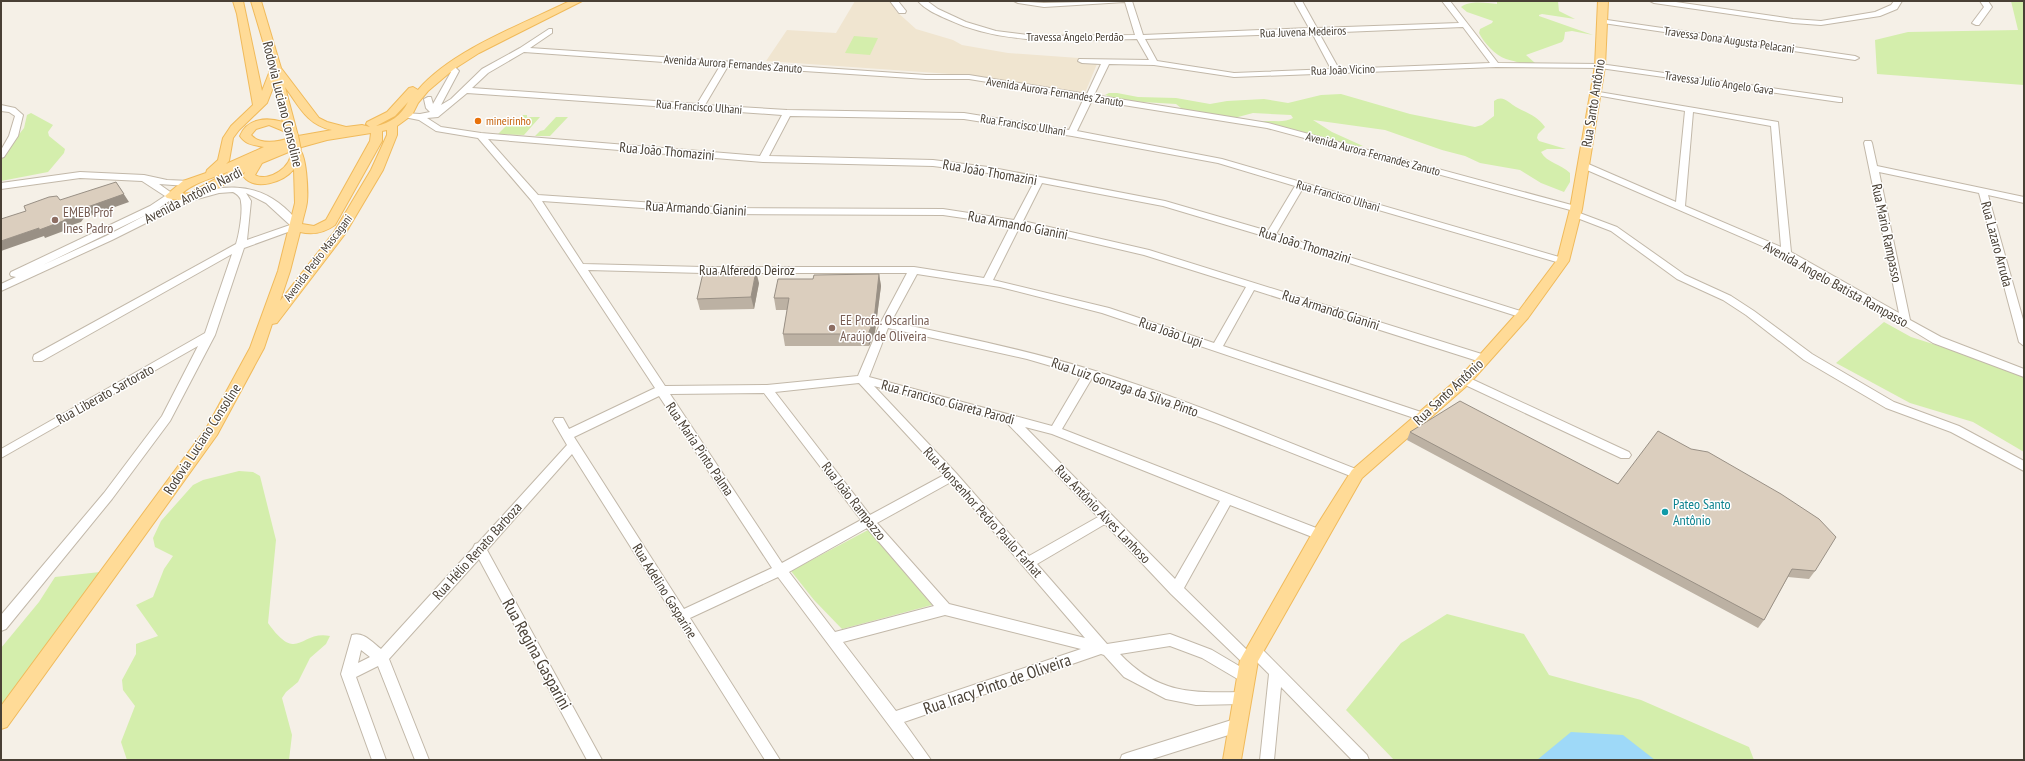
<svg xmlns="http://www.w3.org/2000/svg" width="2025" height="761" font-family="'PT Sans Narrow',sans-serif">
	<style>
		.education { fill: #f0e5d0 }
		.green { fill: #d4eeac }
		.water { fill: #9ed9f8 }
		.lines { fill: none; stroke-linecap: round; stroke-linejoin: round }
		.minor-casing { stroke: #c2b8a9; stroke-width: 2 }
		.major-casing { stroke: #f0ba5b; stroke-width: 2 }
		.minor { fill: #fff; fill-rule: evenodd }
		.major { fill: #ffdb97; fill-rule: evenodd }
		.major-bridge-casing { stroke: #f0ba5b; stroke-width: 12; stroke-linecap: butt }
		.major-bridge { stroke: #ffdb97; stroke-width: 10 }
		.wall { fill: #bcb1a3 }
		.shaded-wall { fill: #999085 }
		.building { fill: #dbcebe; stroke: #999085 }
		.food-dot { fill: #e8710a; stroke: #fff; stroke-width: 1.5 }
		.education-dot { fill: #8d6e63; stroke: #fff; stroke-width: 1.5 }
		.culture-dot { fill: #0f9aa8; stroke: #fff; stroke-width: 1.5 }
		.labels { text-anchor: middle; stroke-width: 3; stroke-linejoin: round; paint-order: stroke }
		.far-street-label { font-size: 12px; fill: #494035; stroke: #fff }
		.far-food-label { font-size: 12px; fill: #c56008; stroke: #fff; text-anchor: start }
		.street-label { font-size: 14px; fill: #494035; stroke: #fff }
		.education-label { font-size: 14px; fill: #785e54; stroke: #fff; text-anchor: start }
		.culture-label { font-size: 14px; fill: #0d838f; stroke: #fff; text-anchor: start }
		.near-street-label { font-size: 17px; fill: #494035; stroke: #fff }
	</style>
	<rect width="100%" height="100%" fill="#f5f0e7"/>
	<polygon class="education" points="855,1 891,1 896,11 916,29 953,40 962,45 1008,53 1079,58 1078,62 1097,64 1085,93 979,76 766,61 787,30 836,33"/>
	<g class="green">
		<path d="M1497,1H1558L1559,11L1575,19L1542,14L1539,15V16L1593,35L1572,31L1565,32L1564,39L1562,42L1526,55L1535,63L1526,66C1519,62 1513,61 1506,59C1495,55 1484,43 1479,33L1480,29L1492,23L1493,21L1467,12L1461,7C1470,0 1486,3 1497,4Z"/>
		<polygon points="2011,1 2024,1 2024,85 1877,74 1875,40 1908,32 2018,30"/>
		<polygon points="854,36 878,38 870,55 845,53"/>
		<path d="M1109,93H1117L1138,97L1176,98L1210,104L1227,101L1264,99L1288,103L1321,95L1341,94L1410,114L1475,127L1482,125L1494,116V101C1503,94 1509,103 1516,107C1527,113 1537,116 1545,127L1538,134L1537,138L1539,141L1566,149H1547L1541,152C1547,163 1561,164 1570,173V182L1564,192L1541,183L1520,170L1480,163L1465,156L1442,150L1385,130L1313,120L1332,132L1363,146H1357L1292,129L1258,122C1270,119 1283,124 1293,118L1291,115L1253,113L1238,117H1227L1186,112L1176,104L1126,101L1105,95Z"/>
		<polygon points="31,113 53,125 48,132 49,136 65,149 64,153 48,172 1,181 1,157 24,128 27,115"/>
		<polygon points="523,115 527,115 527,117 540,117 524,135 498,134 508,124 513,124"/>
		<polygon points="556,117 568,117 550,136 535,136 540,131 544,130"/>
		<polygon points="1884,322 1911,337 2024,373 2024,452 1973,422 1910,403 1836,363"/>
		<path d="M239,471L253,472L260,476L276,540L268,623C298,665 300,630 330,636L326,644L310,658L298,682L286,692L282,698L292,735L289,760H127L121,742L135,706L123,690L122,680L136,654V644L158,636L136,605L153,597L164,569L173,556L155,547L153,538L161,521L193,485L203,480Z"/>
		<polygon points="868,530 932,605 842,629 814,600 791,571"/>
		<polygon points="109,571 1,720 1,648 39,602 55,577"/>
		<polygon points="1447,614 1524,634 1549,675 1641,700 1749,747 1754,760 1394,760 1346,710 1401,643"/>
	</g>
	<polygon class="water" points="1571,732 1623,735 1655,760 1537,760"/>
	<g class="lines">
		<defs>
			<g id="minor">
				<polygon points="890,1 898,1 906,11 905,13 899,13"/>
				<path d="M918,1H927L938,9L966,22L996,31L1036,36L1135,35L1125,2L1044,7L1018,3L1014,1L1044,3L1132,1L1143,35L1309,28L1294,1H1302L1317,28L1459,23L1442,1H1450L1498,63L1600,64L1842,98V102H1839L1600,68L1496,67L1234,77L1154,65L1109,64L1094,95L1268,123L1579,207L1581,209L1577,212L1617,227L1685,275L1731,296L1754,311L1812,354L1894,402L1959,426L2024,461V471L1951,432L1886,408L1804,360L1746,315L1723,300L1677,279L1611,231L1572,216L1570,214L1574,211L1267,128L1092,100L1077,131L1222,159L1566,259L1568,261L1563,264L1560,263L1303,188L1276,234L1527,313L1528,315L1523,318L1267,237L1163,206L1042,183L1023,221L1149,250L1488,356L1489,359L1484,363L1254,290L1223,346L1427,414L1429,417L1427,420L1423,421L1102,313L1000,287L917,274L891,322C959,336 1026,350 1092,370C1183,398 1272,436 1361,471L1363,474L1361,477H1353L1216,423L1092,378L1062,429L1324,531L1326,535L1324,539L1320,540L1230,505L1184,588L1247,650L1249,646L1254,644L1259,646L1367,755L1369,760H1352L1281,687L1274,760H1260L1269,674L1256,661L1254,664L1249,666L1244,664L1171,594L1105,524L1037,564L1107,644L1170,634L1212,650L1251,673L1253,677L1251,681L1246,683L1241,681L1202,658L1170,646L1120,654C1158,694 1191,693 1242,692L1247,693L1249,698L1247,703L1242,704L1196,705L1166,699L1124,677L1104,655L1101,654L904,722L931,760H915L778,577L690,618L780,760H765L572,454L487,550L602,760H587L479,559L389,659L429,760H415L378,666L356,677L386,760H372L341,674L352,635C363,631 373,643 381,649L473,548L475,544L478,543L567,445L553,421L555,418H563L569,429L655,388L531,200L478,138L436,131L419,120L404,117V113L420,114L430,112L426,108L424,99L428,97H431L433,104L451,72L446,67L447,65H453L459,71L441,105L451,99L482,69L520,48L549,29H552V33L530,48L926,75H969L1087,94L1101,64L1082,63L1078,61L1079,59L1149,60L1137,39C1073,40 1006,47 947,19C936,14 926,10 918,1ZM1463,27L1490,63L1339,69L1319,33ZM1312,33L1331,69L1234,73L1157,61L1145,39ZM524,52L720,66L697,104L472,88L488,73ZM728,66L926,79H969L1084,98L1069,130L964,113L787,110L705,105ZM467,93L782,115L760,156L481,133L441,127L427,118L438,117ZM790,116L964,119L1072,136L1218,163L1295,186L1268,231L1165,201L988,167L933,160L769,156ZM488,139L763,162L933,166L988,173L1034,182L1014,220L943,209L729,208L538,195ZM542,201L729,214L943,215L1011,225L984,278L914,267H703L583,264ZM1020,226L1144,255L1246,287L1214,343L1109,308L993,280ZM588,270L703,273H907L880,324L858,376L767,385L665,386ZM888,328L1027,359L1082,375L1052,426L869,377ZM859,383L944,475L870,515L775,392ZM874,386L1006,422L1098,517L1029,556L956,473ZM764,393L861,520L782,563L670,394ZM659,396L772,568L684,609L574,437ZM1025,427L1052,434L1220,501L1175,579ZM951,482L1085,638L949,604L877,523ZM867,528L934,606L835,632L789,572ZM945,615L1081,649L896,711L843,642ZM361,650L370,657L358,663Z"/>
				<polygon points="1650,1 1669,1 1793,19 1821,21 1875,12 1891,5 1894,1 1902,1 1897,9 1880,16 1821,25 1793,23 1654,3"/>
				<polygon points="1980,1 1988,1 1992,7 1979,25 1976,25 1972,23 1984,7"/>
				<polygon points="1600,19 1855,56 1859,58 1855,60 1603,23 1599,21"/>
				<path d="M1593,91L1778,122L1791,252L1899,313L1864,143L1865,141H1871L1872,143L1877,166L2024,197V203L1988,195L2024,323V346L2019,342L1979,193L1879,172L1910,320L1941,337L2024,369V377L1933,343L1907,327L1902,326L1901,324L1783,255L1580,167V163H1586L1676,202L1685,111L1596,95L1592,93ZM1693,112L1771,126L1781,247L1685,206Z"/>
				<polygon points="1,105 15,108 23,115 18,136 4,157 1,158 1,150 9,136 15,116 9,112 1,111"/>
				<path d="M80,172L144,175L167,180L190,181L192,183L187,186L159,184L176,196L158,209C210,183 262,172 301,226L299,228L244,248L215,335L170,421L112,499L6,629L1,631V615L104,493L162,416L198,346L1,458V449L205,333L232,254L42,361H34L33,358L34,355L236,244C239,235 243,212 241,202C241,197 237,194 233,192L219,193L190,201L112,240L1,291V284L16,277L11,276L10,274L11,272L150,206L165,196L142,181L80,178L1,189V183ZM246,193L266,203L290,225L247,240L251,201ZM148,214L106,236L43,265Z"/>
				<polygon points="1465,376 1629,452 1631,455 1629,458 1621,458 1461,383 1460,380"/>
				<polygon points="1238,718 1243,720 1245,725 1243,730 1238,732 1149,760 1120,760 1122,755 1127,753"/>
			</g>
			<g id="major">
				<path d="M233,1H243L262,91L271,68L251,1H261L281,68L319,118L327,122L346,127L362,125L370,127L366,124L367,122L387,112L409,88L413,87L418,90C452,50 523,24 570,1H582L479,53L454,69L428,91L418,103L412,115L397,126V135L383,170L345,234L277,323L272,324L264,348L217,435L7,727L1,729V706L207,427L250,348L278,271L295,203L294,169C284,182 255,192 243,176L245,172C219,186 198,206 167,198L165,196L183,181L206,173L207,170L218,160L223,138L231,126L253,105L237,14ZM274,85L283,122C267,117 247,118 240,136C246,145 254,145 264,147L226,164L229,161L233,138L239,130L267,103ZM285,87C299,106 307,125 332,130L298,136ZM408,102C401,116 390,123 376,126L395,116ZM269,125L286,132L290,138C278,142 260,145 251,135L256,129ZM387,130V135L371,170L334,232L280,301L290,271L300,232C313,235 324,233 335,225L382,141V131ZM371,133L370,141L326,220L314,226L302,224C303,217 306,210 307,202C308,192 307,153 298,148L327,140ZM291,151C293,166 269,183 255,175L262,163ZM230,171L190,193L181,194C195,182 213,178 230,171Z"/>
				<polygon points="1598,1 1608,1 1605,66 1582,209 1569,261 1528,318 1470,383 1362,478 1258,661 1241,760 1223,760 1240,660 1314,530 1352,470 1460,377 1518,312 1557,260 1570,209 1595,66"/>
			</g>
		</defs>
		<use href="#minor" class="minor-casing"/>
		<use href="#major" class="major-casing"/>
		<use href="#minor" class="minor"/>
		<use href="#major" class="major"/>
		<defs>
			<polyline id="major-bridge" points="293,136 296,151"/>
		</defs>
		<use href="#major-bridge" class="major-bridge-casing"/>
		<use href="#major-bridge" class="major-bridge"/>
	</g>
	<g class="wall">
		<polygon points="879,274 881,286 875,332 869,346 785,346 783,334 787,310 776,310 774,298 813,279"/>
		<polygon points="759,283 754,309 700,310 697,299"/>
		<polygon points="1410,432 1618,484 1815,571 1809,579 1788,577 1764,620 1758,628 1407,440"/>
	</g>
	<g class="shaded-wall">
		<polygon points="116,182 129,202 84,218 81,222 72,225 69,229 45,238 44,236 1,251 1,241 67,218 79,210"/>
		<polygon points="756,271 759,283 754,309 751,297"/>
		<polygon points="879,274 881,286 875,332 869,346 868,334"/>
	</g>
	<g class="building">
		<polygon points="116,182 124,194 79,210 76,215 67,218 63,221 39,230 39,228 1,241 1,219 26,211 24,206 49,197 57,196 60,200"/>
		<polygon points="756,271 751,297 697,299 703,273"/>
		<polygon points="879,274 874,320 868,334 783,334 789,298 774,298 778,279 813,279 814,275"/>
		<polygon points="1460,401 1618,484 1658,431 1691,449 1708,452 1781,494 1819,519 1836,537 1815,571 1792,569 1764,620 1410,432"/>
	</g>
	<circle class="food-dot" cx="478" cy="121" r="4"/>
	<g class="education-dot">
		<circle cx="55" cy="220" r="4"/>
		<circle cx="832" cy="328" r="4"/>
	</g>
	<circle class="culture-dot" cx="1665" cy="512" r="4"/>
	<g class="labels">
		<g class="far-street-label">
			<text transform="translate(1303 32) rotate(-2)" y="4">Rua Juvena Medeiros</text>
			<text x="1075" y="41">Travessa Ângelo Perdão</text>
			<text transform="translate(1729 40) rotate(8)" y="4">Travessa Dona Augusta Pelacani</text>
			<text transform="translate(733 64) rotate(4)" y="4">Avenida Aurora Fernandes Zanuto</text>
			<text transform="translate(1343 70) rotate(-2)" y="4">Rua João Vicino</text>
			<text transform="translate(1719 83) rotate(8)" y="4">Travessa Julio Angelo Gava</text>
			<text transform="translate(1055 92) rotate(9)" y="4">Avenida Aurora Fernandes Zanuto</text>
			<text transform="translate(699 107) rotate(4)" y="4">Rua Francisco Ulhani</text>
			<text transform="translate(1023 125) rotate(9)" y="4">Rua Francisco Ulhani</text>
			<text transform="translate(1373 154) rotate(15)" y="4">Avenida Aurora Fernandes Zanuto</text>
			<text transform="translate(1338 196) rotate(16)" y="4">Rua Francisco Ulhani</text>
			<text transform="translate(318 258) rotate(-53)" y="4">Avenida Pedro Mascagani</text>
		</g>
		<g class="far-food-label">
			<text x="486" y="125">mineirinho</text>
		</g>
		<g class="street-label">
			<text transform="translate(1593 103) rotate(-81)" y="5">Rua Santo Antônio</text>
			<text transform="translate(283 104) rotate(76)" y="5">Rodovia Luciano Consoline</text>
			<text transform="translate(667 151) rotate(5)" y="5">Rua João Thomazini</text>
			<text transform="translate(990 172) rotate(10)" y="5">Rua João Thomazini</text>
			<text transform="translate(193 195) rotate(-27)" y="5">Avenida Antônio Nardi</text>
			<text transform="translate(696 208) rotate(3)" y="5">Rua Armando Gianini</text>
			<text transform="translate(1018 225) rotate(11)" y="5">Rua Armando Gianini</text>
			<text transform="translate(1887 233) rotate(78)" y="5">Rua Mario Rampasso</text>
			<text transform="translate(1997 244) rotate(75)" y="5">Rua Lazaro Arruda</text>
			<text transform="translate(1305 245) rotate(17)" y="5">Rua João Thomazini</text>
			<text x="747" y="275">Rua Alferedo Deiroz</text>
			<text transform="translate(1836 284) rotate(29)" y="5">Avenida Angelo Batista Rampasso</text>
			<text transform="translate(1331 310) rotate(18)" y="5">Rua Armando Gianini</text>
			<text transform="translate(1171 332) rotate(19)" y="5">Rua João Lupi</text>
			<text transform="translate(1125 387) rotate(19)" y="5">Rua Luiz Gonzaga da Silva Pinto</text>
			<text transform="translate(1448 392) rotate(-43)" y="5">Rua Santo Antônio</text>
			<text transform="translate(105 394) rotate(-29)" y="5">Rua Liberato Sartorato</text>
			<text transform="translate(948 402) rotate(15)" y="5">Rua Francisco Giareta Parodi</text>
			<text transform="translate(202 439) rotate(-57)" y="5">Rodovia Luciano Consoline</text>
			<text transform="translate(700 449) rotate(56)" y="5">Rua Maria Pinto Palma</text>
			<text transform="translate(854 501) rotate(52)" y="5">Rua João Rampazzo</text>
			<text transform="translate(983 512) rotate(48)" y="5">Rua Monsenhor Pedro Paulo Farhat</text>
			<text transform="translate(1103 514) rotate(46)" y="5">Rua Antônio Alves Lanhoso</text>
			<text transform="translate(477 551) rotate(-48)" y="5">Rua Hélio Renato Barboza</text>
			<text transform="translate(665 591) rotate(58)" y="5">Rua Adelino Gasparine</text>
		</g>
		<g class="education-label">
			<text x="63" y="217">EMEB Prof<tspan x="63" dy="16">Ines Padro</tspan></text>
			<text x="840" y="325">EE Profa. Oscarlina<tspan x="840" dy="16">Araújo de Oliveira</tspan></text>
		</g>
		<g class="culture-label">
			<text x="1673" y="509">Pateo Santo<tspan x="1673" dy="16">Antônio</tspan></text>
		</g>
		<g class="near-street-label">
			<text transform="translate(537 654) rotate(61)" y="6">Rua Regina Gasparini</text>
			<text transform="translate(997 684) rotate(-19)" y="6">Rua Iracy Pinto de Oliveira</text>
		</g>
	</g>
	<rect width="2025" height="761" fill="none" stroke="#494035" stroke-width="4"/>
</svg>
